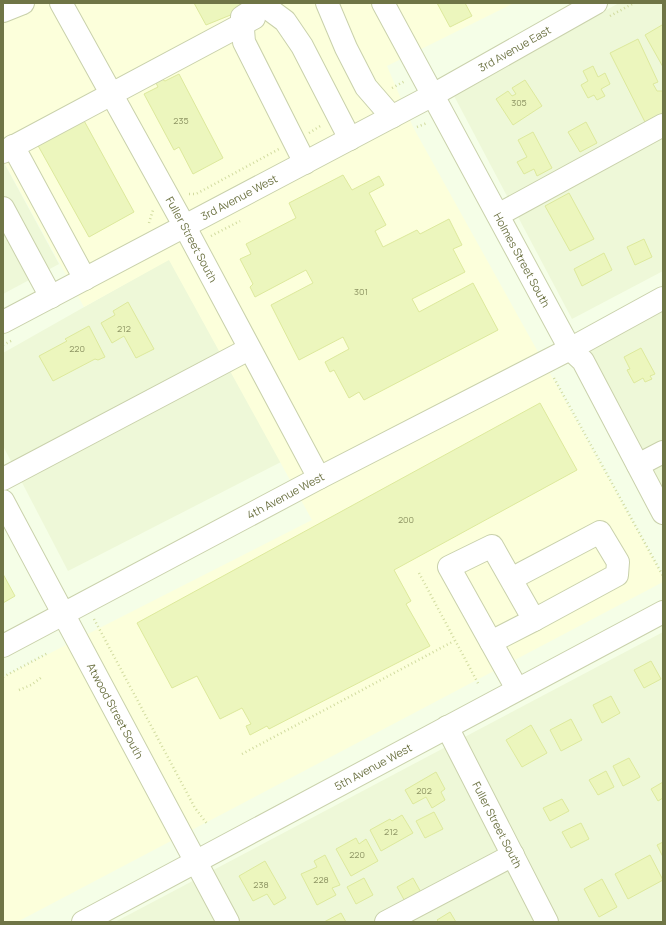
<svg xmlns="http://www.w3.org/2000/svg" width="666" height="925" font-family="Manrope,sans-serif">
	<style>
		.residential { fill: #eef8d8 }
		.commercial { fill: #fcffdb }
		.building { fill: #ecf6bd; stroke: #dde99c }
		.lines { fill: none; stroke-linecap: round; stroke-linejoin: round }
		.minor-casing { stroke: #c9d1ab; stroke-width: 24 }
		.path { stroke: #d1db9f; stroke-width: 2.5; stroke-dasharray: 1 3; stroke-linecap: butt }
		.minor { stroke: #fff; stroke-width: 22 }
		.labels { text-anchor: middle; stroke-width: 3.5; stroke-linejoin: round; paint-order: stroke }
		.number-label { font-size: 9px; fill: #8e9564 }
		.street-label { font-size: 11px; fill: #6f7546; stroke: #f9ffef }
	</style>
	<rect width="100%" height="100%" fill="#f5fee7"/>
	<g class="residential">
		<polygon points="619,3 663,3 663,271 572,319 453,94"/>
		<polygon points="3,161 59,264 3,294"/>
		<polygon points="169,259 281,462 68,571 3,446 3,353"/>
		<polygon points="663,307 663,488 588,347"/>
		<polygon points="663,632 663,922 115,922"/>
	</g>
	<polygon class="commercial" points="3,3 514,3 387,66 413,127 663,577 663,582 17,922 3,922 3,677 312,520 169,260 84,307 3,160"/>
	<g class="building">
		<polygon points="194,3 240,3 238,12 206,25"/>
		<polygon points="437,3 465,3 472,16 450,27"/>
		<polygon points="662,25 663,27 663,67 645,35"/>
		<polygon points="638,39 658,82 653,84 657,91 663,91 663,113 645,122 610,53"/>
		<polygon points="593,66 598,77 605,73 610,84 601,89 605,96 597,100 594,95 588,98 581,85 588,81 583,71"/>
		<polygon points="179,74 223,158 193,174 179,147 174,150 144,94 158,87 155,81 160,78 165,81"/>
		<polygon points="525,80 542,106 513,125 496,99 508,91 512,96 516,94 512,88"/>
		<polygon points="82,117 134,212 89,237 36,142"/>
		<polygon points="586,122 597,143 580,152 568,132"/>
		<polygon points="533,132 552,168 537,176 534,169 524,174 517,162 527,157 518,140"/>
		<polygon points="343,175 352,190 379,176 384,185 369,193 386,225 375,231 383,247 417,230 420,234 449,219 462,245 453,249 465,272 412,299 419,312 473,283 498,330 364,400 359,392 349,398 334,370 330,372 325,362 349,349 343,337 299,360 271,305 313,283 306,270 255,297 250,287 253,284 240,259 251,254 246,244 296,218 289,203"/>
		<polygon points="569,193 594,239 570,251 545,206"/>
		<polygon points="644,239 652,257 635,265 627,247"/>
		<polygon points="604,253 612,270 582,286 574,269"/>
		<polygon points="128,302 154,349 136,358 124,336 112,343 101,323 115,315 113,311"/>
		<polygon points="89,326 105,357 98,360 95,359 53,381 39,356 67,341 65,339"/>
		<polygon points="641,348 655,374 650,376 652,379 645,382 643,378 634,383 627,370 630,369 624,357"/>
		<polygon points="540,403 577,470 394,570 411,601 406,604 430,646 269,729 267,726 250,735 246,726 251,724 242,708 220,719 197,676 172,688 137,623"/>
		<polygon points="3,574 15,596 3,603"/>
		<polygon points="651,661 661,679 644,688 634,670"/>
		<polygon points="611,696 620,713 602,723 593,705"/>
		<polygon points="571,719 582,740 561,751 550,730"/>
		<polygon points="531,725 547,753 522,767 506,740"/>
		<polygon points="629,758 640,777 623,786 613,766"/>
		<polygon points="606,771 614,787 598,795 589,780"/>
		<polygon points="436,772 445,789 441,792 445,800 432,808 426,797 413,804 405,790"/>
		<polygon points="663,782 663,798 658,801 651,789"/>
		<polygon points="562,799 569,811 550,821 543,808"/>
		<polygon points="434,812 443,829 425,838 416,821"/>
		<polygon points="402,815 413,833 381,851 370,830 390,819 392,821"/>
		<polygon points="581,823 589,839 571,848 562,832"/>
		<polygon points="356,838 359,844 366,839 378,861 351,876 336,849"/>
		<polygon points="663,842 663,857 657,845"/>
		<polygon points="325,855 340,885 332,888 336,895 317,905 301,874 317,867 314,861"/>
		<polygon points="650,855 663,880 628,899 615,874"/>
		<polygon points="265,861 286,898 274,905 267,894 253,901 239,876"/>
		<polygon points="364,878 373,895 356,904 347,887"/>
		<polygon points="413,878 423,896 407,905 397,887"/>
		<polygon points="602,879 617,907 599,917 584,889"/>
		<polygon points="450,912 456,922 439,922 437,920"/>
		<polygon points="341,913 346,922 324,922"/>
	</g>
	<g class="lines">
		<defs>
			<g id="minor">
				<path id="s1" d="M61,3L185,227L319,478"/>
				<polyline points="327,3 346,48 366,87 392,117"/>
				<path id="s2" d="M383,3L570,349L583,361L663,513"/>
				<polyline points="3,11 23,3"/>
				<polyline points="13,146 85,279"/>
				<polyline points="3,152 254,18"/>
				<polyline points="305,163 244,42 242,17 262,4 285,21 302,46 350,139"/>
				<polyline points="3,208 51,297"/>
				<polyline points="498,215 663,125"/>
				<path id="s3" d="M3,322L433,95L596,3"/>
				<polyline points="638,465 663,452"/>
				<polyline points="3,479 249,349"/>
				<path id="s4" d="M3,501L228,922"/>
				<polyline points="511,579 600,532 618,562 617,575 534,620 492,546 449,567 517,689"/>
				<polyline points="491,642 534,620"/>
				<path id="s5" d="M3,646L319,478L570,349L663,298"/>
				<path id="s6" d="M447,727L547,922"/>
				<path id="s7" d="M83,922L663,612"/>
				<polyline points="386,922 513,855"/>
			</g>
		</defs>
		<use href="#minor" class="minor-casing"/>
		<g class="path">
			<polyline points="610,16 634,3"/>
			<polyline points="392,88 405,81"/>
			<polyline points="417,127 427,123"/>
			<polyline points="309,133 322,125"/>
			<polyline points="189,194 196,194 279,149"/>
			<polyline points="149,223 153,210"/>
			<polyline points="211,236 240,221"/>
			<polyline points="3,345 13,340"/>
			<polyline points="554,378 663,576"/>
			<polyline points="419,573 479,685"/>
			<polyline points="94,619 195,808 208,825"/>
			<polyline points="3,677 48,653"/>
			<polyline points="19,690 31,685 42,677"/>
			<polyline points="242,754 454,641"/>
		</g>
		<use href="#minor" class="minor"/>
	</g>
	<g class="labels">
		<g class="number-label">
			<text x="519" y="106">305</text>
			<text x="181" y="124">235</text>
			<text x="361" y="295">301</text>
			<text x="124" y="332">212</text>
			<text x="77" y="352">220</text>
			<text x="406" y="523">200</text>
			<text x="424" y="794">202</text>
			<text x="391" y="835">212</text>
			<text x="357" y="858">220</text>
			<text x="321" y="883">228</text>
			<text x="261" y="888">238</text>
		</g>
		<g class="street-label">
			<text dy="4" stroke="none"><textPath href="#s3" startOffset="580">3rd Avenue East</textPath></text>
			<text dy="4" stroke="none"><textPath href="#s3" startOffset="267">3rd Avenue West</textPath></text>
			<text dy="4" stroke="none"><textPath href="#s1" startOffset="270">Fuller Street South</textPath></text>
			<text dy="4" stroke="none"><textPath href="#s2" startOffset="292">Holmes Street South</textPath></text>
			<text dy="4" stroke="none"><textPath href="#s5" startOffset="320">4th Avenue West</textPath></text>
			<text dy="4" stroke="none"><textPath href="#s4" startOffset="238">Atwood Street South</textPath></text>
			<text dy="4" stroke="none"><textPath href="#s7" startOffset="329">5th Avenue West</textPath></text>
			<text dy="4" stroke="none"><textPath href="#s6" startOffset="110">Fuller Street South</textPath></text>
		</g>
	</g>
	<rect width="666" height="925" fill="none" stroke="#6f7546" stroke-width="8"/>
</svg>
